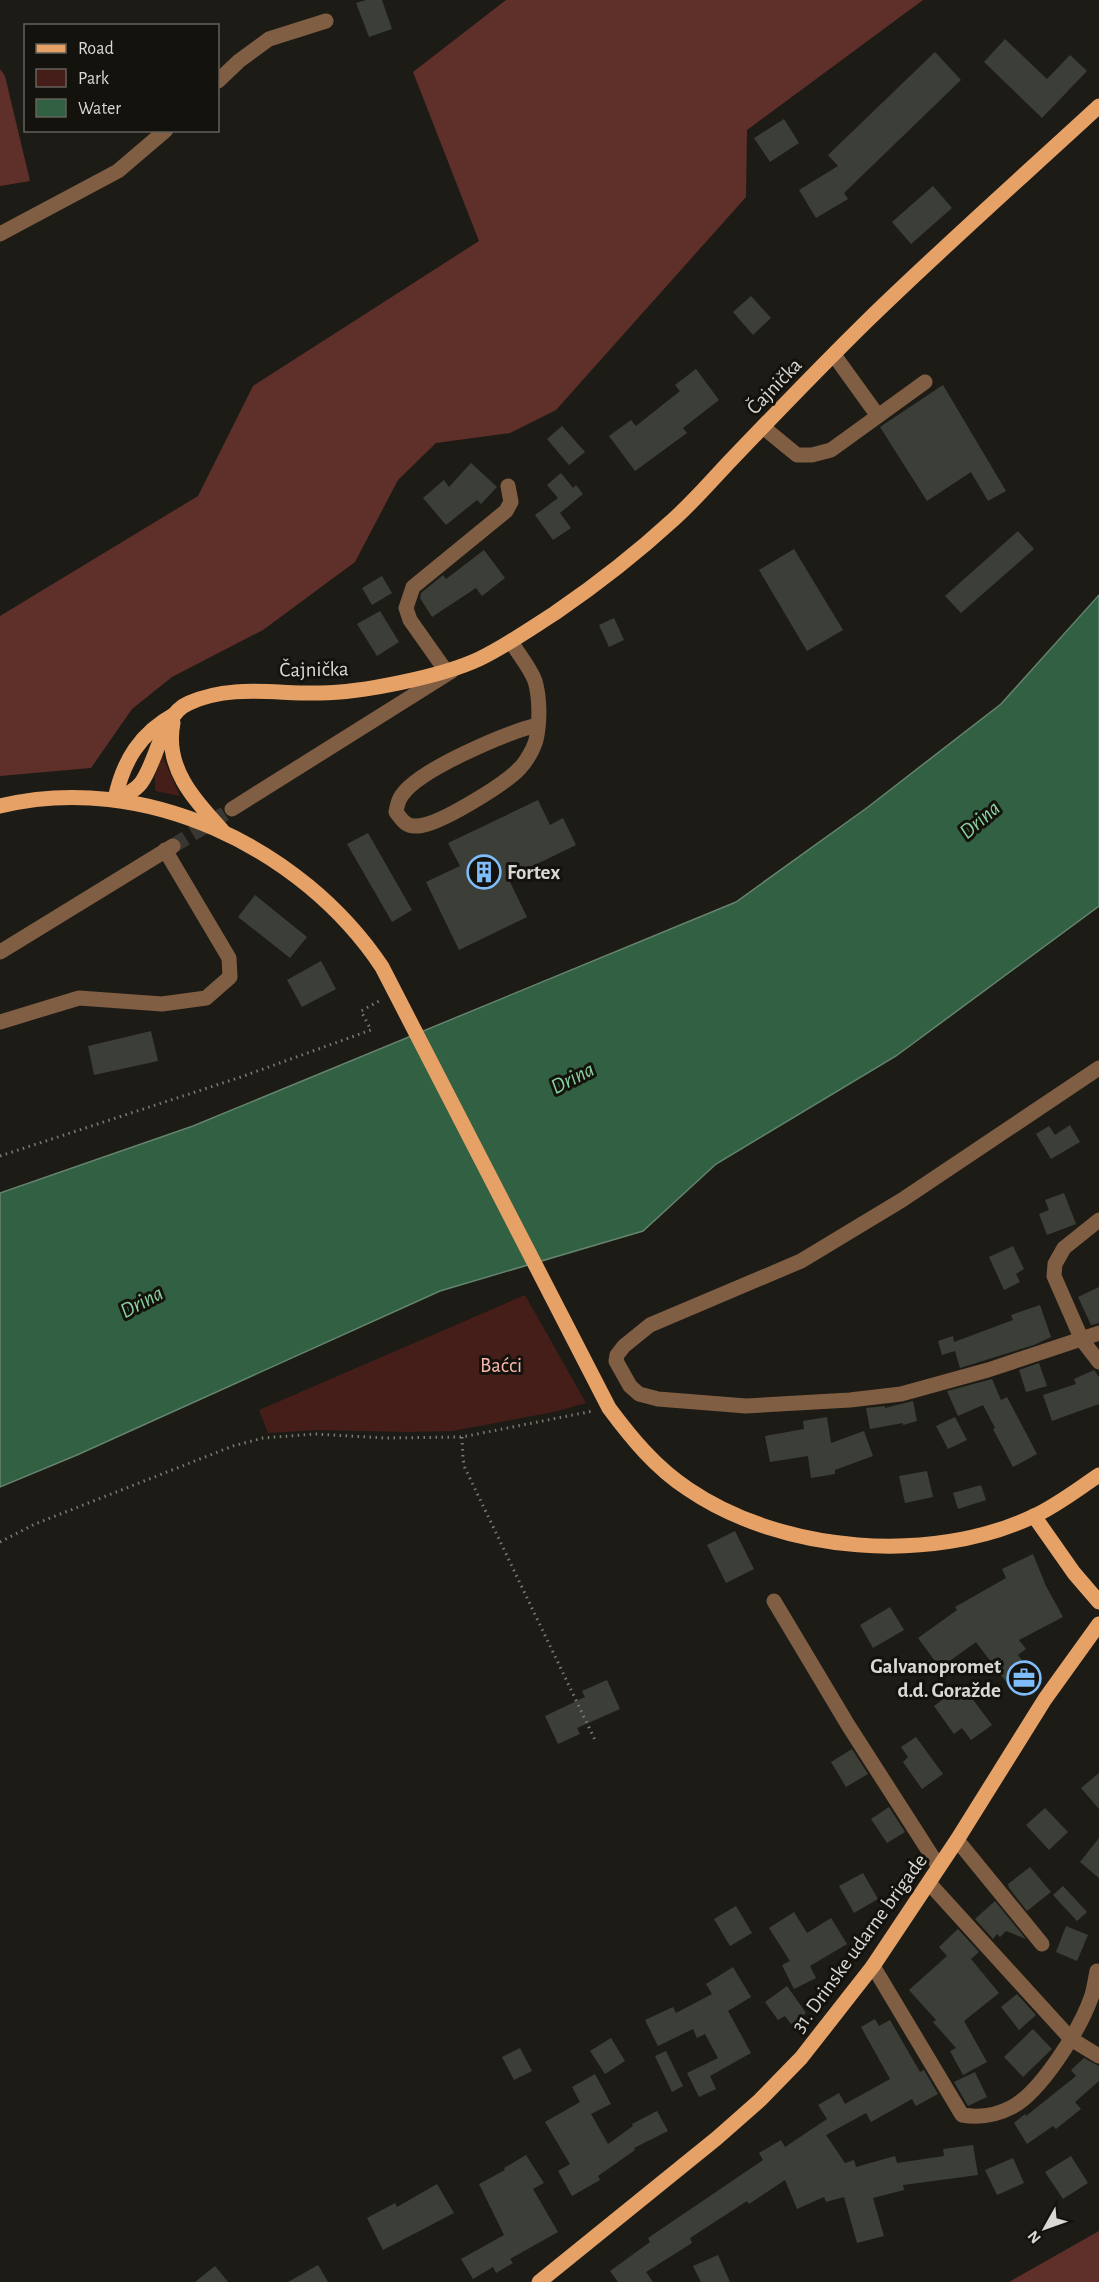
<svg xmlns="http://www.w3.org/2000/svg" width="1099" height="2282" font-family="'Alegreya Sans',sans-serif">
	<style>
		.green { fill: #451e19 }
		.forest { fill: #5f302a }
		.water { fill: #326042; stroke: #64846e; stroke-width: 1.5 }
		.building { fill: #3c3f38 }
		.lines { fill: none; stroke-linecap: round; stroke-linejoin: round }
		.minor-tunnel { stroke: #393732; stroke-width: 15; stroke-dasharray: 15 8; stroke-linecap: butt }
		.path { stroke: #7c7a75; stroke-width: 3; stroke-dasharray: 1.5 4.5; stroke-linecap: butt }
		.minor { stroke: #7f5e43; stroke-width: 15 }
		.major { stroke: #e6a167; stroke-width: 15 }
		.labels { text-anchor: middle; stroke-width: 6; stroke-linejoin: round; paint-order: stroke }
		.street-label { font-size: 21px; fill: #d9d8d4; stroke: #14120c }
		.poi-label { font-size: 21px; font-weight: bold; fill: #d9d8d4; stroke: #14120c; text-anchor: start }
		.park-label { font-size: 21px; fill: #f9b6ac; stroke: #14120c }
		.water-label { font-size: 22px; font-style: italic; fill: #89d1a0; stroke: #14120c }
	</style>
	<rect width="100%" height="100%" fill="#1d1b15"/>
	<g class="green">
		<polygon points="162,755 180,796 155,791 155,777"/>
		<polygon points="525,1295 586,1403 554,1412 452,1431 407,1432 318,1430 268,1433 259,1410"/>
	</g>
	<g class="forest">
		<polygon points="506,0 923,0 747,130 746,197 556,410 510,433 436,443 398,480 355,562 263,630 172,677 132,709 91,768 0,776 0,616 198,496 253,386 479,241 413,72"/>
		<polygon points="0,69 5,76 30,181 0,186"/>
		<polygon points="1099,2231 1099,2282 1009,2282"/>
	</g>
	<polygon class="water" points="1099,595 1099,906 896,1056 716,1164 643,1231 440,1291 77,1455 0,1487 0,1193 193,1126 736,902 868,807 1001,704"/>
	<g class="building">
		<polygon points="366,0 382,0 392,29 369,37 356,3"/>
		<polygon points="1005,39 1047,79 1070,55 1087,71 1042,118 984,62"/>
		<polygon points="935,52 961,80 844,193 848,199 816,218 799,190 838,166 828,155"/>
		<polygon points="784,119 799,143 770,162 754,138"/>
		<polygon points="933,186 952,208 911,244 892,222"/>
		<polygon points="751,296 771,318 753,335 733,312"/>
		<polygon points="696,369 719,400 683,428 687,433 635,471 609,436 631,420 636,426 680,391 675,385"/>
		<polygon points="943,385 1006,491 988,501 971,472 927,501 880,427"/>
		<polygon points="562,426 585,452 569,465 547,439"/>
		<polygon points="471,463 497,487 481,504 477,500 446,525 423,498 444,480 449,487"/>
		<polygon points="561,473 573,488 576,485 583,494 560,513 571,528 553,540 535,515 558,498 547,485"/>
		<polygon points="1018,531 1034,549 961,613 945,596"/>
		<polygon points="794,549 843,630 807,651 759,570"/>
		<polygon points="484,550 505,578 482,596 476,588 432,617 420,598 421,593 443,575 446,579"/>
		<polygon points="382,576 392,593 372,605 362,588"/>
		<polygon points="380,611 399,642 377,656 357,624"/>
		<polygon points="614,618 624,640 609,647 599,625"/>
		<polygon points="538,800 550,825 563,818 576,845 508,878 527,917 459,950 426,882 460,866 448,843"/>
		<polygon points="368,833 412,910 392,922 347,844"/>
		<polygon points="255,895 307,937 290,958 238,917"/>
		<polygon points="321,961 336,989 302,1007 287,980"/>
		<polygon points="151,1031 158,1061 94,1075 88,1046"/>
		<polygon points="1070,1125 1080,1142 1051,1159 1036,1134 1049,1126 1055,1135"/>
		<polygon points="1064,1193 1076,1224 1047,1235 1039,1214 1049,1210 1045,1200"/>
		<polygon points="1013,1246 1024,1269 1016,1274 1020,1282 1004,1290 989,1257"/>
		<polygon points="1099,1287 1099,1323 1091,1325 1078,1297"/>
		<polygon points="1040,1305 1051,1337 1034,1345 960,1368 955,1351 942,1355 938,1341 953,1336 954,1342 1013,1320 1011,1315"/>
		<polygon points="1039,1363 1047,1386 1026,1392 1019,1370"/>
		<polygon points="1094,1370 1099,1377 1099,1404 1052,1421 1043,1395 1076,1384 1074,1379"/>
		<polygon points="992,1379 1001,1400 1007,1397 1037,1454 1013,1467 993,1429 995,1428 983,1405 958,1416 947,1391"/>
		<polygon points="913,1401 917,1421 903,1425 903,1423 870,1429 866,1408 885,1406 885,1408"/>
		<polygon points="827,1417 831,1443 864,1431 873,1456 835,1470 835,1474 811,1478 808,1456 770,1462 765,1436 804,1429 803,1421"/>
		<polygon points="955,1417 967,1440 948,1449 936,1426"/>
		<polygon points="927,1471 933,1497 905,1503 899,1476"/>
		<polygon points="981,1485 986,1500 958,1509 953,1493"/>
		<polygon points="735,1531 754,1569 726,1583 707,1545"/>
		<polygon points="1033,1554 1046,1586 1063,1617 1019,1640 1026,1649 1018,1655 1031,1672 1010,1687 976,1642 940,1668 918,1638 957,1610 955,1607 1006,1578 1002,1569"/>
		<polygon points="890,1607 904,1630 873,1648 860,1625"/>
		<polygon points="607,1680 620,1709 577,1728 580,1734 558,1744 545,1716 585,1697 582,1691"/>
		<polygon points="962,1685 992,1725 971,1740 962,1728 954,1734 934,1706"/>
		<polygon points="916,1737 943,1774 922,1789 903,1762 908,1757 901,1747"/>
		<polygon points="852,1749 868,1774 846,1787 831,1762"/>
		<polygon points="1099,1773 1099,1809 1081,1788"/>
		<polygon points="889,1807 905,1832 887,1843 871,1819"/>
		<polygon points="1045,1808 1068,1832 1049,1850 1026,1825"/>
		<polygon points="1099,1838 1099,1878 1080,1862"/>
		<polygon points="1030,1867 1051,1892 1027,1911 1009,1888 1008,1884"/>
		<polygon points="863,1873 878,1899 854,1913 839,1886"/>
		<polygon points="1063,1886 1087,1912 1077,1921 1053,1895"/>
		<polygon points="995,1901 1026,1939 1006,1931 1000,1937 997,1934 993,1939 975,1919"/>
		<polygon points="736,1906 752,1933 730,1946 714,1919"/>
		<polygon points="794,1912 807,1933 831,1918 847,1944 810,1966 816,1978 794,1989 782,1965 790,1961 769,1928"/>
		<polygon points="1066,1926 1088,1935 1077,1961 1056,1952"/>
		<polygon points="958,1929 979,1952 971,1959 999,1993 964,2021 987,2062 963,2075 950,2051 956,2048 933,2022 936,2020 909,1990 947,1956 939,1947"/>
		<polygon points="733,1967 751,1997 728,2011 751,2053 710,2076 716,2089 699,2097 687,2073 718,2058 705,2034 697,2038 693,2029 658,2046 645,2020 673,2007 676,2013 712,1994 706,1984"/>
		<polygon points="787,1986 806,2013 791,2024 785,2016 778,2020 765,2002"/>
		<polygon points="1017,1994 1036,2015 1019,2030 1001,2007"/>
		<polygon points="875,2019 879,2026 890,2020 920,2072 924,2070 938,2094 916,2106 912,2099 871,2122 866,2113 826,2135 845,2163 854,2160 856,2167 895,2156 897,2163 944,2156 943,2149 973,2145 978,2175 903,2185 904,2190 873,2198 884,2236 857,2243 844,2197 826,2202 824,2197 797,2209 785,2180 749,2204 747,2201 690,2238 692,2243 646,2272 653,2282 618,2282 610,2271 650,2242 648,2238 763,2160 759,2153 781,2140 785,2147 827,2119 818,2105 839,2093 845,2104 890,2079 861,2027"/>
		<polygon points="1033,2029 1052,2049 1023,2077 1004,2057"/>
		<polygon points="611,2038 625,2061 605,2074 590,2051"/>
		<polygon points="520,2048 532,2071 514,2080 502,2057"/>
		<polygon points="666,2051 683,2086 672,2092 655,2056"/>
		<polygon points="1084,2058 1099,2066 1099,2081 1075,2102 1081,2109 1056,2129 1053,2126 1027,2144 1014,2123 1025,2114 1026,2116 1076,2076 1071,2070"/>
		<polygon points="975,2072 987,2097 968,2106 954,2082"/>
		<polygon points="595,2074 611,2104 591,2114 608,2144 633,2126 632,2124 657,2111 668,2131 634,2148 635,2150 598,2176 600,2180 572,2196 558,2171 570,2164 545,2122 580,2102 572,2087"/>
		<polygon points="526,2155 544,2183 533,2189 558,2232 510,2259 513,2263 496,2273 493,2267 473,2279 461,2259 504,2235 479,2184 505,2170 504,2168"/>
		<polygon points="1071,2156 1088,2183 1063,2199 1045,2172"/>
		<polygon points="1013,2158 1024,2183 997,2195 985,2170"/>
		<polygon points="437,2184 454,2213 383,2250 367,2218 395,2203 397,2207"/>
		<polygon points="718,2255 730,2282 701,2282 693,2266"/>
		<polygon points="318,2265 328,2282 288,2282"/>
		<polygon points="215,2266 228,2282 195,2282"/>
	</g>
	<g class="lines">
		<polyline class="minor-tunnel" points="173,846 232,809"/>
		<g class="path">
			<polyline points="0,1156 241,1077 371,1030 361,1011 381,1000"/>
			<polyline points="462,1437 463,1459 465,1468 595,1740"/>
			<polyline points="0,1542 35,1524 233,1446 263,1438 315,1434 385,1438 462,1437 593,1411"/>
		</g>
		<g class="minor">
			<polyline points="218,81 239,61 269,39 326,21"/>
			<polyline points="0,234 118,171 166,130"/>
			<polyline points="834,355 878,416"/>
			<polyline points="763,427 797,455 812,455 831,450 925,382"/>
			<path d="M511,641C518,654 530,667 535,681C540,698 540,723 536,740C534,748 526,762 520,768C505,784 438,826 417,826C406,827 402,820 396,812C397,806 398,800 402,795C420,769 506,733 537,725"/>
			<polyline points="446,671 410,620 406,608 413,587 506,511 511,502 508,486"/>
			<polyline points="232,809 452,671"/>
			<polyline points="0,952 173,846"/>
			<polyline points="0,1022 79,998 162,1004 206,998 230,977 229,958 165,850"/>
			<polyline points="1099,1068 902,1200 801,1261 650,1325 624,1346 617,1355 616,1361 630,1386 639,1394 658,1399 746,1406 850,1400 901,1394 988,1370 1099,1333"/>
			<polyline points="1099,1220 1064,1248 1055,1264 1054,1276 1082,1340 1099,1362"/>
			<polyline points="774,1601 848,1725 939,1867"/>
			<polyline points="957,1840 1042,1944"/>
			<polyline points="929,1883 1071,2039 1099,2056"/>
			<path d="M873,1966L962,2115C979,2118 997,2115 1012,2107C1041,2092 1080,2029 1091,1998C1094,1990 1095,1980 1097,1971"/>
		</g>
		<g class="major">
			<path d="M173,723C164,767 194,800 222,830"/>
			<path d="M115,799C125,795 135,791 141,783C158,760 161,715 189,703C231,684 275,694 320,693C361,693 443,676 479,659C506,646 530,629 555,613C596,585 637,553 674,519C694,501 712,480 731,460C776,413 821,366 868,320C943,247 1022,177 1099,106"/>
			<path d="M115,799C123,761 140,733 175,714"/>
			<path d="M0,806C143,771 302,847 382,967L609,1408C632,1439 656,1468 688,1489C782,1553 931,1565 1034,1516C1056,1506 1078,1489 1099,1475"/>
			<polyline points="1034,1516 1074,1573 1099,1602"/>
			<polyline points="539,2282 717,2138 760,2100 801,2058 873,1966 957,1840 1045,1699 1099,1624"/>
		</g>
	</g>
	<defs>
		<symbol id="building-ring" viewBox="-11 -11 22 22"><circle r="9.5" fill="#14120c" stroke="#7ebdf9" stroke-width="1.5"/><path d="M-4-6H4V6H1V3H-1V6H-4ZM-2.5-4.3h1.7v1.8h-1.7ZM.8-4.3h1.7v1.8H.8ZM-2.5-1h1.7V.8h-1.7ZM.8-1h1.7V.8H.8Z" fill="#7ebdf9"/></symbol>
		<symbol id="office-ring" viewBox="-11 -11 22 22"><circle r="9.5" fill="#14120c" stroke="#7ebdf9" stroke-width="1.5"/><path d="M-6-3h4V-5.5h4V-3h4V5H-6ZM-1-4.5V-3h2v-1.5ZM-6 0V1H6V0Z" fill="#7ebdf9"/></symbol>
	</defs>
	<g fill-rule="evenodd">
		<use href="#building-ring" x="465" y="853" width="38" height="38"/>
		<use href="#office-ring" x="1005" y="1659" width="38" height="38"/>
	</g>
	<g class="labels">
		<g class="street-label">
			<text transform="translate(774 386) rotate(-46)" y="7">Čajnička</text>
			<text transform="translate(314 669) rotate(-1)" y="7">Čajnička</text>
			<text transform="translate(859 1943) rotate(-54)" y="7">31. Drinske udarne brigade</text>
		</g>
		<g class="poi-label">
			<text x="507" y="879">Fortex</text>
			<text x="1001" y="1673" text-anchor="end">Galvanopromet<tspan x="1001" dy="24">d.d. Goražde</tspan></text>
		</g>
		<g class="park-label">
			<text x="501" y="1372">Baćci</text>
		</g>
		<g class="water-label">
			<text transform="translate(979 819) rotate(-41)" y="8">Drina</text>
			<text transform="translate(572 1077) rotate(-27)" y="8">Drina</text>
			<text transform="translate(141 1301) rotate(-28)" y="8">Drina</text>
		</g>
	</g>
	<rect x="24" y="24" width="195" height="108" fill="#14120c" stroke="#63615c" stroke-width="1.5"/>
	<rect x="36" y="44" width="30" height="9" fill="#e6a167" stroke="#63615c" stroke-width="1.5"/>
	<text x="78" y="54" font-size="18" fill="#d9d8d4">Road</text>
	<rect x="36" y="69" width="30" height="18" fill="#451e19" stroke="#63615c" stroke-width="1.5"/>
	<text x="78" y="84" font-size="18" fill="#d9d8d4">Park</text>
	<rect x="36" y="99" width="30" height="18" fill="#326042" stroke="#63615c" stroke-width="1.5"/>
	<text x="78" y="114" font-size="18" fill="#d9d8d4">Water</text>
	<g transform="translate(1045 2228) rotate(230)" stroke="#14120c" stroke-width="4.5" paint-order="stroke">
	<path d="M0-4.5L10 22L0 15L-10 22Z" fill="#d9d8d4"/>
	<text y="-9" font-size="16" font-weight="bold" text-anchor="middle" fill="#d9d8d4">N</text>
	</g>
</svg>
